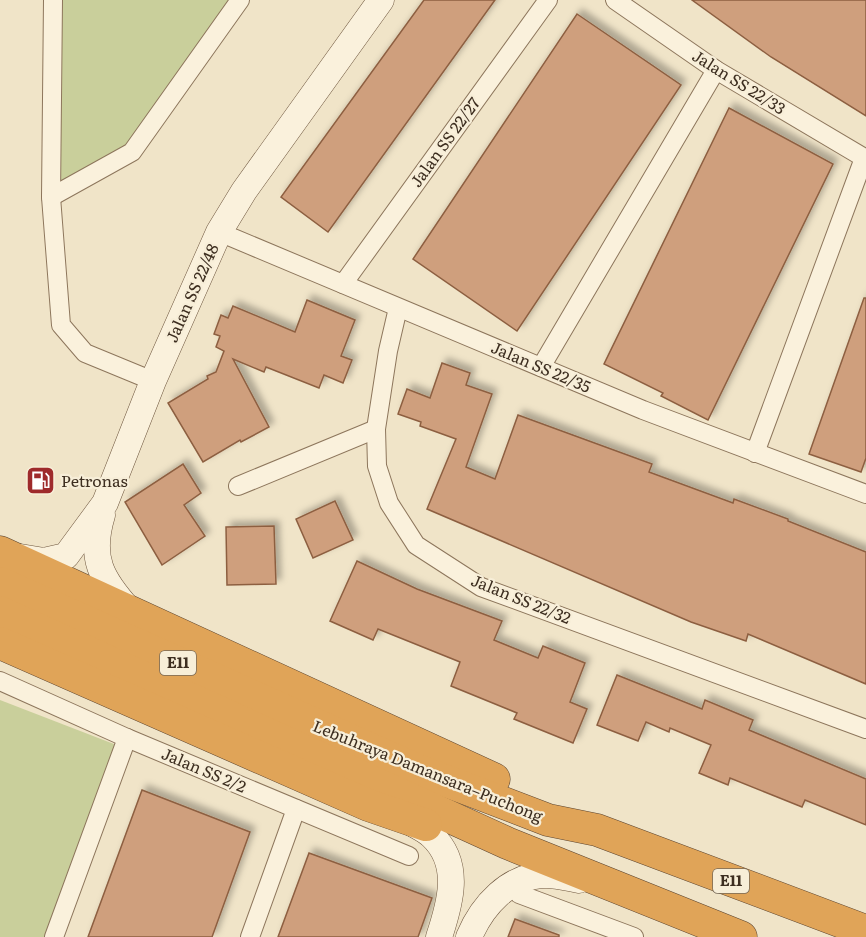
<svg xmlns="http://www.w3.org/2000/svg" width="866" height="937" font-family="Literata,serif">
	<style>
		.green { fill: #c9cf9b }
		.building { fill: #cf9f7d; stroke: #8d5f41; stroke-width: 1.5; filter: url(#shadow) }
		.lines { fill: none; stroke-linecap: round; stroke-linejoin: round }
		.street-casing { stroke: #8d765c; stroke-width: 20 }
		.secondary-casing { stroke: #6f573f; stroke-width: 27 }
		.highway-casing { stroke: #5b4430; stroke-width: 33 }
		.street { stroke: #faf1dc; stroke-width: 18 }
		.secondary { stroke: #faf1dc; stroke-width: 26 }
		.highway { stroke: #e0a458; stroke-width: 32 }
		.labels { text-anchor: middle; stroke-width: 4.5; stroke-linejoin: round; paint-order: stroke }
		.shield { fill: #f7eed8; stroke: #756857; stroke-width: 1.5 }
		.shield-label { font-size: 15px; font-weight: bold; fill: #3d2e20 }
		.street-label { font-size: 16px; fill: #3d2e20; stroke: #f7eed8 }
		.poi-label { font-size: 16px; fill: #3d2e20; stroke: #f7eed8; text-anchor: start }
	</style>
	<defs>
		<filter id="shadow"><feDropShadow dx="5" dy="-5" stdDeviation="3" flood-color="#0004"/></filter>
	</defs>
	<rect width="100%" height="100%" fill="#f0e4c8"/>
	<g class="green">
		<polygon points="55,0 237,0 132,150 52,193"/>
		<polygon points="0,700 119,746 46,937 0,937"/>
	</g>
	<g class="building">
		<polygon points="424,0 495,0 328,232 281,197"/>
		<polygon points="692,0 866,0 866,116 771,57"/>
		<polygon points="577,14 681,85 517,331 413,259"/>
		<polygon points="729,108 833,164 708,420 661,396 663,393 604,364"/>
		<polygon points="864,298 866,298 866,458 861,472 809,454"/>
		<polygon points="307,300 355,320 341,356 352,360 343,383 324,375 319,388 266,367 264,372 233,359 269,427 241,442 240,440 203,462 168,403 208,379 207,376 216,372 224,351 216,347 220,336 214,334 221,315 228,318 233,306 295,332"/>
		<polygon points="442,363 470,373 466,385 492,394 466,467 495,479 518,415 652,464 649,472 733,503 734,499 788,519 788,521 866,552 866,684 748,634 746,641 691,622 427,509 456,439 420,426 421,422 398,414 407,389 430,398"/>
		<polygon points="183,464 201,493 184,505 205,536 162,565 125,502"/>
		<polygon points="335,501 353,540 313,558 296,519"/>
		<polygon points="274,526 276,584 227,585 226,527"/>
		<polygon points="357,561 417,589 502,621 494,640 538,658 543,646 585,663 570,702 587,709 573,743 514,719 517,713 451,686 460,662 378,629 373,640 330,621"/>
		<polygon points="617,675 702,709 705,700 753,720 749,730 866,779 866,825 805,800 802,807 730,778 728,785 699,773 711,745 670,728 669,732 646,722 638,741 597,725"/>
		<polygon points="142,790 250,832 212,937 88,937"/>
		<polygon points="309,853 432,898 418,937 278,937"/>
		<polygon points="515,919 559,935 559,937 508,937"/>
	</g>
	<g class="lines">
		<defs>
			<g id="street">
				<polyline points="53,0 51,197 132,152 240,0"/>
				<polyline points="615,0 716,70 866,159"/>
				<polyline points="51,197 61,325 85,353 153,381"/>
				<polyline points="219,232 643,410 866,494"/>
				<polyline points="343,284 548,0"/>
				<polyline points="398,308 388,351 376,429 377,466 389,503 416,545 481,587 866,729"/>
				<polyline points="541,367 716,70"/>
				<polyline points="755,453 864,158"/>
				<polyline points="238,486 376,429"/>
				<polyline points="0,681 127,738 409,856"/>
				<polyline points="519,894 634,937"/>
				<polyline points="54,937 127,738"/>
				<polyline points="250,937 296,809"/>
			</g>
			<g id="secondary">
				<path d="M102,515C89,558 101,579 130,611"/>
				<polyline points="20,557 44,561 66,556 105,503 153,381 219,232 244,191 381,0"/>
				<path d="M409,821C416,826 426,830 432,836C462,864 450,904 439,937"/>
				<path d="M469,937C482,906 509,875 546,875C557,875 568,878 579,880"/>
			</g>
			<g id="highway">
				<polyline points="0,552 494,779"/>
				<polyline points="0,583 420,771 548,820 597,830 866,931"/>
				<polyline points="0,612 507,843 741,937"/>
				<polyline points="0,643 368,805 426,825"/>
			</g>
		</defs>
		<use href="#street" class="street-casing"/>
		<use href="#secondary" class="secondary-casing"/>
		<use href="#highway" class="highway-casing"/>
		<use href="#street" class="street"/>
		<use href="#secondary" class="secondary"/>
		<use href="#highway" class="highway"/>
	</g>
	<defs>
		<symbol id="fuel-square" viewBox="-11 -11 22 22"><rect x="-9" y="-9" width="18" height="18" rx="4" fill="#9e2a2b" stroke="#f7eed8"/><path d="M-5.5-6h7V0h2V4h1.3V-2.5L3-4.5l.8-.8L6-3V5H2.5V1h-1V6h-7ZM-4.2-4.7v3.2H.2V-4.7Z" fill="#fff"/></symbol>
	</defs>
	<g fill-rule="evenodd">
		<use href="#fuel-square" x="24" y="464" width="33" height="33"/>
	</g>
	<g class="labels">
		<g class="shield">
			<rect x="160" y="651" width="36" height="24" rx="4.5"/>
			<rect x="713" y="869" width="36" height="24" rx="4.5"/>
		</g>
		<g class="shield-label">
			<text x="178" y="668">E11</text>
			<text x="731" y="886">E11</text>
		</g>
		<g class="street-label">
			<text transform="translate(739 82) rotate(32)" y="6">Jalan SS 22/33</text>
			<text transform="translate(445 142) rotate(-54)" y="6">Jalan SS 22/27</text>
			<text transform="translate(192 293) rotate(-66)" y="6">Jalan SS 22/48</text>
			<text transform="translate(541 367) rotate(23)" y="6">Jalan SS 22/35</text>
			<text transform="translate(521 599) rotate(22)" y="6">Jalan SS 22/32</text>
			<text transform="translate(204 770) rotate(23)" y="6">Jalan SS 2/2</text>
			<text transform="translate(428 771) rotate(22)" y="6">Lebuhraya Damansara–Puchong</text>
		</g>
		<g class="poi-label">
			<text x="61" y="487">Petronas</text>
		</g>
	</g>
</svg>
